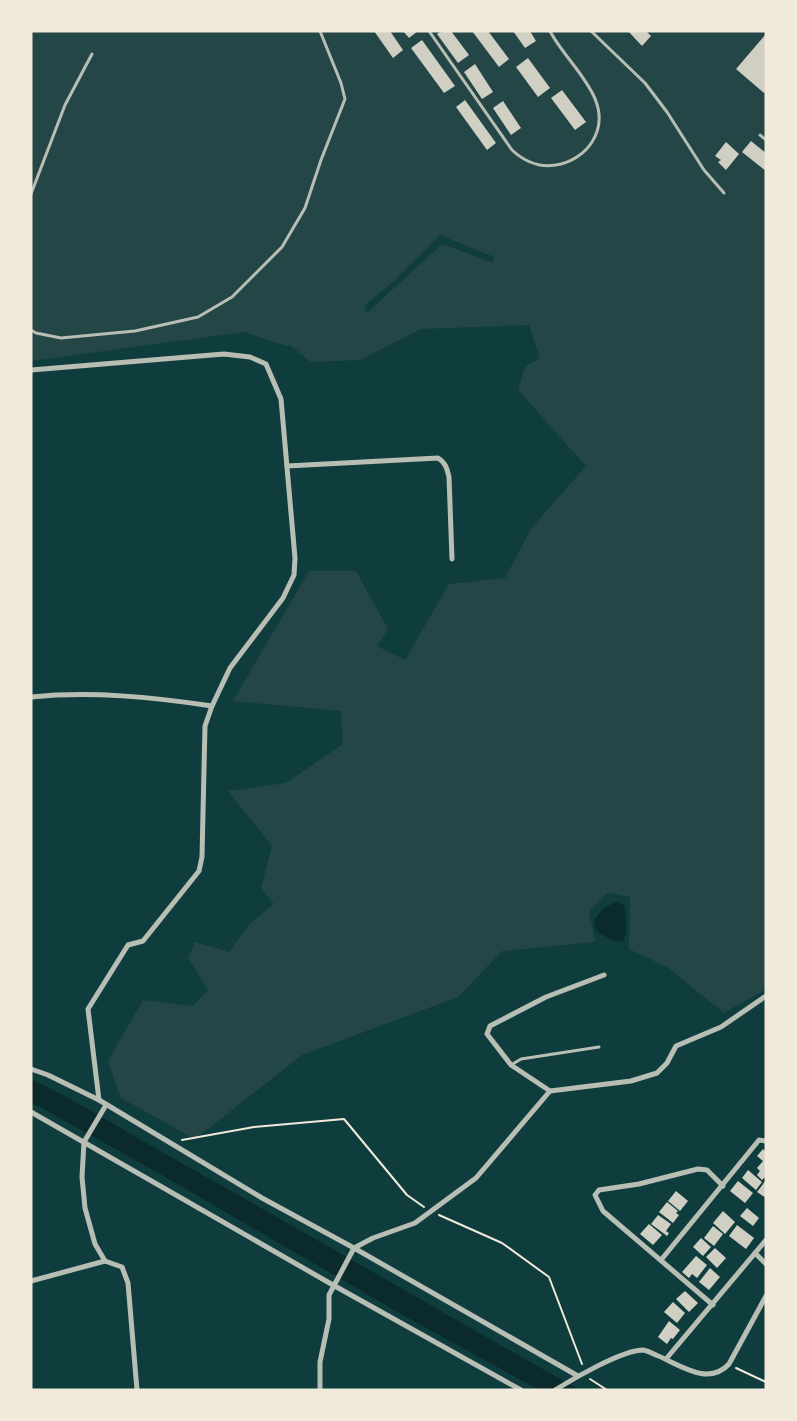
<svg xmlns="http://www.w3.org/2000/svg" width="797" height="1421" font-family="'Source Sans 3',sans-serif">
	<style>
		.green { fill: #244646; fill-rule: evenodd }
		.water { fill: #0a2a2b }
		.building { fill: #cfcfc3 }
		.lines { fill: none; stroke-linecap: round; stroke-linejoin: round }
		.path { stroke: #f1e9da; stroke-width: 2 }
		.service { stroke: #b8beb3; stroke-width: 3 }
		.minor { stroke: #b8beb3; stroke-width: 5 }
	</style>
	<rect width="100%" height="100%" fill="#0f3d3e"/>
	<path class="green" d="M31,31H766V989L724,1013L667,967L629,949L630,897L607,893L589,911L595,942L502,951L458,997L302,1055L195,1139L121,1098L108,1061L143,1000L193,1006L208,990L188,958L195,942L229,952L250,923L274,904L261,888L272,846L228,791L286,783L343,744L341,711L233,701L309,571H356L388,629L377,646L405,660L449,584L505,578L531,529L586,466L518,390L525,367L540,358L529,325L421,329L360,360L311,362L290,345L287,346L244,332L31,361ZM440,235L494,257L493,263L442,244L367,313L364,306L394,281Z"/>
	<g class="water">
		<path d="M617,902L625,906L626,931L624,941L621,942C614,941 599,935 595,928C590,917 608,904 617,902Z"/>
		<path d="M31,1079C84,1104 132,1136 183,1164C316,1238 447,1316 580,1390H539L408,1318L162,1175L40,1107L31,1104Z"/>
	</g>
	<g class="building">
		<polygon points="374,31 390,31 403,50 393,58"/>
		<polygon points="403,31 418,31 409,38"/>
		<polygon points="441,31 451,31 469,55 458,63 437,34"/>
		<polygon points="472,31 488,31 509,59 499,67"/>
		<polygon points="513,31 530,31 536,41 525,48"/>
		<polygon points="628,31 646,31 651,36 642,46"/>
		<polygon points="766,34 766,91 764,93 736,69"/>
		<polygon points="422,40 455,86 444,93 411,48"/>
		<polygon points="528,58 550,88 538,97 516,67"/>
		<polygon points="475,64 493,92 482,99 464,72"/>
		<polygon points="562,90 586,122 575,130 551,98"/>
		<polygon points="465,100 496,143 487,150 456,107"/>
		<polygon points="503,101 521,128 511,135 493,108"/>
		<polygon points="751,141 766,153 766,171 742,152"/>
		<polygon points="726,142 739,154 726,170 718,162 721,160 715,156"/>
		<polygon points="763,1149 766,1152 766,1176 762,1180 757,1175 760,1171 757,1168 763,1161 757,1156"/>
		<polygon points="748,1170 762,1182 756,1190 742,1178"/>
		<polygon points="766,1180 766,1198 757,1192"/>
		<polygon points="738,1181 753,1193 745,1203 730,1191"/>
		<polygon points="676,1191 688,1201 680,1211 668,1201"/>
		<polygon points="667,1202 678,1211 676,1213 679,1215 673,1223 659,1212"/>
		<polygon points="747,1208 759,1218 753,1226 740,1216"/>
		<polygon points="723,1211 735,1222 725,1234 713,1223"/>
		<polygon points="658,1215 671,1224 666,1231 669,1233 667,1236 651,1224"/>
		<polygon points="649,1224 662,1235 653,1245 640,1234"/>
		<polygon points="737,1225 754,1238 746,1249 729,1236"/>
		<polygon points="713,1226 723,1234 714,1246 704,1238"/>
		<polygon points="701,1238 711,1247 703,1256 693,1247"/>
		<polygon points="715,1248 726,1258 717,1268 706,1257"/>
		<polygon points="696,1256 707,1265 697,1278 692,1274 689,1278 682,1272"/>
		<polygon points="710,1268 720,1277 709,1290 699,1282"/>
		<polygon points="685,1291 698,1303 689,1312 676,1299"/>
		<polygon points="673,1302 685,1313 677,1323 664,1312"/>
		<polygon points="669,1321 680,1330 673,1339 671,1338 667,1344 658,1337"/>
	</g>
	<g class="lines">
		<g class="path">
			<polyline points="182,1140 254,1127 344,1119 407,1195 424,1207"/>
			<polyline points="439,1215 502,1243 549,1277 582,1364"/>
			<polyline points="736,1368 766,1382"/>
			<polyline points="590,1379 607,1390"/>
		</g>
		<g class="service">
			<path d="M429,31L512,150C526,163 542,169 561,164C573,161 585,153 592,142C618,101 567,65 550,31"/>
			<polyline points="591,31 645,83 667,112 704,170 724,193"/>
			<polyline points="760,135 766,140"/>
			<polyline points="31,194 65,105 92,54"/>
			<polyline points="31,330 36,333 61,338 135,331 198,317 232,297 282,247 305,208 321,160 345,99 341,83 320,31"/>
			<polyline points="511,1065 521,1059 599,1047"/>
		</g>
		<g class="minor">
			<polyline points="31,370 224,354 250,357 266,364 281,399 295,558 294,575 283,598 230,668 212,706 205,726 202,857 199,871 143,941 128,945 88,1009 99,1100"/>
			<path d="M287,466L438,458C446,463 447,469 449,477L452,559"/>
			<path d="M31,697C92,691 152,697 212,706"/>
			<polyline points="31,1069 48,1075 99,1100 262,1198 354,1248 578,1376"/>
			<polyline points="550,1091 631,1081 657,1073 667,1063 676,1046 721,1027 766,996"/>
			<polyline points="106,1105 84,1142 82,1177 85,1208 95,1244 105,1261 122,1267 128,1283 137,1390"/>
			<polyline points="31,1112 333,1285 521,1390"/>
			<polyline points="755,1253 766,1264"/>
			<polyline points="661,1260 759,1140 766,1141"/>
			<polyline points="31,1281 105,1261"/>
			<polyline points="713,1305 603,1211 595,1195 599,1190 639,1184 698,1169 707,1170 723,1186"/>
			<polyline points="666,1359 766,1240"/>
			<polyline points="320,1390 320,1362 329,1319 329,1295 354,1248 373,1238 415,1223 476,1178 550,1091 511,1065 487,1034 490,1026 546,997 604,975"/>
			<path d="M555,1390C574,1378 621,1351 642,1350C646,1350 652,1353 656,1355C679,1364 708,1387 729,1364L766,1296"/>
		</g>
	</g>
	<rect width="797" height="1421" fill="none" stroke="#f1e9da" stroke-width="65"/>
</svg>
